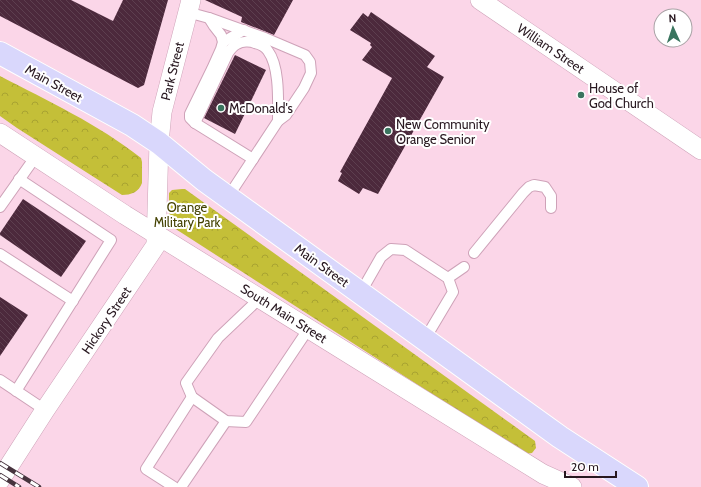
<svg xmlns="http://www.w3.org/2000/svg" width="701" height="487" font-family="Cabin,sans-serif">
	<style>
		.park { fill: url(#park-crowns) }
		.building { fill: url(#building-back-hatch) }
		.lines { fill: none; stroke-linecap: round; stroke-linejoin: round }
		.lane-casing { stroke: #cea2b8; stroke-width: 12 }
		.street-casing { stroke: #cea2b8; stroke-width: 20 }
		.primary-casing { stroke: #fff; stroke-width: 24 }
		.lane { stroke: #fff; stroke-width: 10 }
		.street { stroke: #fff; stroke-width: 19 }
		.primary { stroke: #d9d7fc; stroke-width: 22 }
		.rail-casing { stroke: #47343e; stroke-width: 4.5 }
		.rail { stroke: #fff; stroke-width: 3; stroke-dasharray: 9; stroke-linecap: butt }
		.poi-dot { fill: #3a755f; stroke: #fff; stroke-width: 1.5 }
		.labels { text-anchor: middle; stroke-width: 4; stroke-linejoin: round; paint-order: stroke }
		.street-label { font-size: 13px; fill: #281820; stroke: #fff }
		.poi-label { font-size: 13px; fill: #281820; stroke: #fff; text-anchor: start }
		.park-label { font-size: 13px; fill: #434101; stroke: #fff }
	</style>
	<defs>
		<pattern id="park-crowns" width="20" height="18" patternUnits="userSpaceOnUse"><rect width="20" height="18" fill="#c4bf38"/><path d="M2 6a3 3 0 1 1 6 0M12 15a3 3 0 1 1 6 0" fill="none" stroke="#a8a331"/></pattern>
		<pattern id="building-back-hatch" width="6" height="6" patternUnits="userSpaceOnUse"><rect width="6" height="6" fill="#4c293c"/><path d="M-1 5l2 2M0 0l6 6M5-1l2 2" fill="none" stroke="#5d3f4f"/></pattern>
	</defs>
	<rect width="100%" height="100%" fill="#fbd6e8"/>
	<g class="park">
		<path d="M0,76C48,101 98,124 141,158L142,162V183C139,192 131,195 122,195L17,128L0,116Z"/>
		<polygon points="182,189 185,189 535,441 536,448 532,453 525,454 171,226 169,222 169,193 172,190"/>
	</g>
	<g class="building">
		<polygon points="0,0 71,0 113,21 123,0 168,0 144,85 138,88 0,16"/>
		<polygon points="205,0 293,0 274,35 241,22 242,17"/>
		<polygon points="371,12 435,56 427,67 444,77 378,194 363,188 359,194 338,181 342,173 340,172 392,78 362,60 372,47 370,45 371,43 350,30 363,13 368,17"/>
		<polygon points="235,55 266,70 235,134 204,118"/>
		<polygon points="23,199 86,241 61,277 0,235 0,233"/>
		<polygon points="0,297 28,315 0,356"/>
	</g>
	<g class="lines">
		<defs>
			<g id="lane">
				<polyline points="187,12 209,18 265,38 305,55 310,62 311,73 304,88 286,115 278,121 228,197"/>
				<polyline points="209,18 214,26 221,35 223,42 221,49 212,69 190,114 190,118 195,123 253,159"/>
				<polyline points="223,42 244,30"/>
				<path d="M195,123L228,53C230,50 233,46 237,44C242,41 250,41 255,43C260,44 265,46 268,51C280,67 278,102 278,121"/>
				<polyline points="0,207 36,156"/>
				<polyline points="474,253 523,193 529,187 534,185 545,187 551,196 551,208"/>
				<polyline points="0,254 73,301"/>
				<polyline points="448,278 464,267"/>
				<polyline points="361,292 381,257 391,249 405,250 448,278 453,292 425,339"/>
				<polyline points="260,298 218,338 186,383 192,397 226,421 246,422 309,328"/>
				<polyline points="0,380 45,410"/>
				<polyline points="16,391 111,240 19,179"/>
				<polyline points="174,487 146,469 192,397"/>
				<polyline points="181,487 226,421"/>
			</g>
			<g id="street">
				<polyline points="480,0 701,150"/>
				<polyline points="0,133 125,215 543,474 572,487"/>
				<polyline points="0,480 45,410 156,245 159,143 162,112 191,0"/>
			</g>
			<polyline id="primary" points="0,53 132,125 159,143 204,180 560,437 637,487"/>
		</defs>
		<use href="#lane" class="lane-casing"/>
		<use href="#street" class="street-casing"/>
		<use href="#primary" class="primary-casing"/>
		<use href="#lane" class="lane"/>
		<use href="#street" class="street"/>
		<use href="#primary" class="primary"/>
		<defs>
			<g id="rail">
				<polyline points="0,463 39,487"/>
				<polyline points="0,475 19,487"/>
			</g>
		</defs>
		<use href="#rail" class="rail-casing"/>
		<use href="#rail" class="rail"/>
	</g>
	<g class="poi-dot">
		<circle cx="581" cy="95" r="4"/>
		<circle cx="221" cy="108" r="4"/>
		<circle cx="388" cy="131" r="4"/>
	</g>
	<g class="labels">
		<g class="street-label">
			<text transform="translate(551 48) rotate(34)" y="5">William Street</text>
			<text transform="translate(172 71) rotate(-76)" y="5">Park Street</text>
			<text transform="translate(54 83) rotate(29)" y="5">Main Street</text>
			<text transform="translate(322 265) rotate(36)" y="5">Main Street</text>
			<text transform="translate(284 313) rotate(32)" y="5">South Main Street</text>
			<text transform="translate(106 320) rotate(-56)" y="5">Hickory Street</text>
		</g>
		<g class="poi-label">
			<text x="589" y="93">House of<tspan x="589" dy="15">God Church</tspan></text>
			<text x="229" y="113">McDonald's</text>
			<text x="396" y="129">New Community<tspan x="396" dy="15">Orange Senior</tspan></text>
		</g>
		<g class="park-label">
			<text x="187" y="212">Orange<tspan x="187" dy="15">Military Park</tspan></text>
		</g>
	</g>
	<g transform="translate(673 28) rotate(357)"><circle r="19" fill="#ffffff" stroke="#a9a3a6"/>
	<path d="M0-3L7 15L0 10L-7 15Z" fill="#3a755f"/>
	<text y="-6" font-size="11" font-weight="bold" text-anchor="middle" fill="#281820">N</text>
	</g>
	<path d="M565 471v6h51v-6" fill="none" stroke="#281820" stroke-width="2"/>
	<text x="571" y="471" font-size="12" fill="#281820" stroke="#ffffff" stroke-width="3" paint-order="stroke">20 m</text>
</svg>
